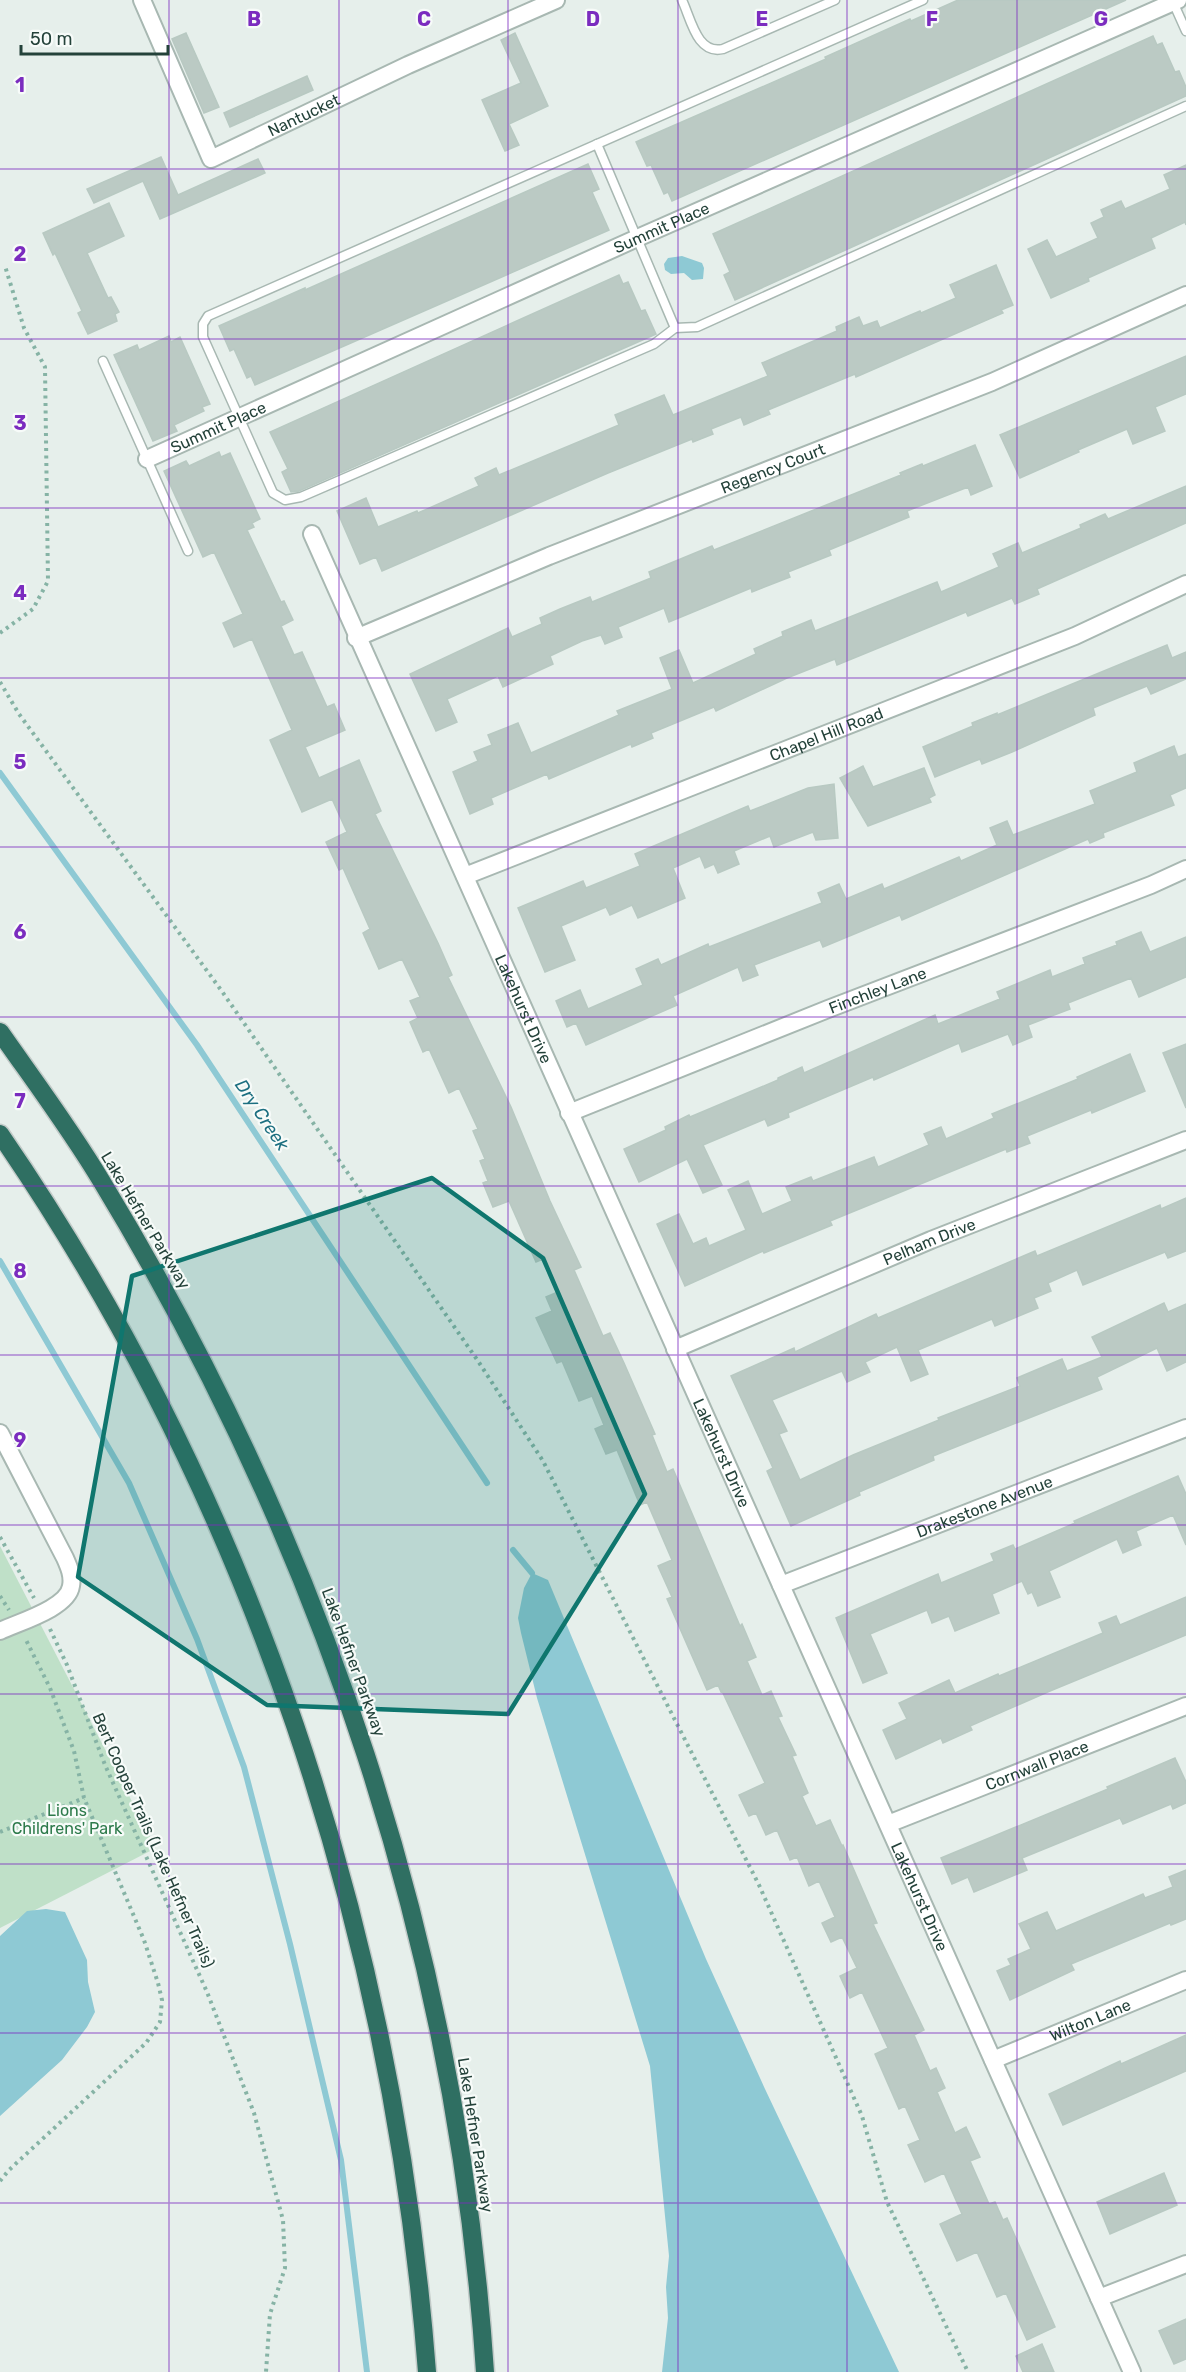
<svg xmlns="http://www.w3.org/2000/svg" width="1186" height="2372" font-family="Rubik,sans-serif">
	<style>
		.green { fill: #bfe0c8 }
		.water { fill: #8ec9d4 }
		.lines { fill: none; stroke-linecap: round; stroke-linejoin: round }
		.stream { stroke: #8ec9d4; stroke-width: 6 }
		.building { fill: #bbcac4; stroke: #b8c9c2; stroke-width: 1.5 }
		.service-casing { stroke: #a8b8b2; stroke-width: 11 }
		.minor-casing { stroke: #a8b8b2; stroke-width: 20 }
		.motorway-casing { stroke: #c2cac8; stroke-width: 21 }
		.path { stroke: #86b3a5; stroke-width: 4; stroke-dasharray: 3 4.5; stroke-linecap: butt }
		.service { stroke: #fff; stroke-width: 8 }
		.minor { stroke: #fff; stroke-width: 16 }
		.motorway { stroke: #2f6f62; stroke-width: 18 }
		.marked { fill: #0f766e; fill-opacity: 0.2; stroke: #0f766e; stroke-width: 4.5; stroke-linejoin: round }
		.grid { fill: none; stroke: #7b2cbf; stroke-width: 1.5; stroke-opacity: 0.55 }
		.labels { text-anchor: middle; stroke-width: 4.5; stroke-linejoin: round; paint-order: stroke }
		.street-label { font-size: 16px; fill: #24423a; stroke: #f7fbf9 }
		.park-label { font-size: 16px; fill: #2d7a4b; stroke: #f7fbf9 }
		.water-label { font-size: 18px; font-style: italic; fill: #1c6f80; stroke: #f7fbf9 }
		.grid-label { font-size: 20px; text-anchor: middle; font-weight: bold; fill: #7b2cbf; stroke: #f7fbf9; stroke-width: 4.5; stroke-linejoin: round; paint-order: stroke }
	</style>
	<rect width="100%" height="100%" fill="#e6efeb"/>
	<polygon class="green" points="0,1546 156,1848 0,1928"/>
	<g class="water">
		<polygon points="682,256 702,263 704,268 703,279 692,280 684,273 671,274 665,270 664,264 668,258"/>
		<polygon points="532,1573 548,1580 706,1959 765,2089 899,2372 662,2372 668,2318 666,2287 669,2256 650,2066 537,1698 521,1633 518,1618 524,1588"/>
		<polygon points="46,1909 65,1912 87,1960 88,1982 95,2012 87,2027 62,2060 0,2116 0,1936 27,1911"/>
	</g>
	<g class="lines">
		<g class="stream">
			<polyline points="0,773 197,1045 487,1483"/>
			<polyline points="0,1261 129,1483 197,1639 244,1767 290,1944 341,2160 367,2372"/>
			<polyline points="513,1550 532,1573"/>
		</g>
	</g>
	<g class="building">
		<polygon points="958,0 1126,0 672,201 668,192 664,194 651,165 647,166 636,142 826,59 825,57 910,19 911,21"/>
		<polygon points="186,33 219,107 204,113 172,39"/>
		<polygon points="515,33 548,106 509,124 519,145 505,151 482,100 521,83 501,40"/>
		<polygon points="1153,36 1157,45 1162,43 1175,72 1179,71 1186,87 1186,96 735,300 724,275 730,272 713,234"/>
		<polygon points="307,76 313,90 230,127 224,113"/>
		<polygon points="161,157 178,195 258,159 265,173 160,219 143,181 94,203 87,189"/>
		<polygon points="588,164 599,189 592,192 609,230 255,385 251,376 247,378 234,349 230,351 219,326 305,288 305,290"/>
		<polygon points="1186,165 1186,225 1185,222 1151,238 1155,248 1088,278 1089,281 1051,298 1028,249 1047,240 1056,257 1098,238 1091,223 1104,217 1101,210 1121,201 1125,209 1170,189 1164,175"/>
		<polygon points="109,203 124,236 87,253 108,298 111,297 119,312 115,314 117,321 88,334 78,313 82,311 55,253 53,255 43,233"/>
		<polygon points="996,265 1013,305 1001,310 1003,313 856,377 855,374 768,410 770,414 744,425 741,417 711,429 713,434 693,442 692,439 608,473 382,571 376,557 360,564 337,511 366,498 378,527 417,511 418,513 479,486 475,478 496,468 499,475 619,425 615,415 664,395 673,415 768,376 762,363 837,331 836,327 859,317 863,326 877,321 880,328 920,311 921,313 956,298 950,285"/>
		<polygon points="619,275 623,284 628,282 641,311 645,310 656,334 299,491 291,492 282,472 288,469 270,432"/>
		<polygon points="169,336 171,342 180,337 210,404 202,407 204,411 174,425 177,431 153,441 114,355 137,345 139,350"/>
		<polygon points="1186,356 1186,394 1155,407 1165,431 1133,444 1127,429 1078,450 1079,452 1020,478 1000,435"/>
		<polygon points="975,445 992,486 971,495 968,487 907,511 909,517 829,550 831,555 788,572 790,577 752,592 751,588 669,622 664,608 618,627 622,637 605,644 601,635 582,641 550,656 553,664 503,687 498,676 447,699 457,722 436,731 410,674 508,628 512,637 542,624 540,618 560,609 590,597 592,602 651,578 649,572 712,546 714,550 901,475 900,473 922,464 923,466"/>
		<polygon points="219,452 221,457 230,453 260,519 252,523 254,527 247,530 281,602 284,601 293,620 281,626 294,655 302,652 327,707 334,704 345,730 305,747 319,778 359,760 381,811 375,814 438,943 452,975 448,977 511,1107 550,1201 581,1267 574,1270 603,1336 610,1333 624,1363 655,1434 652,1435 667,1472 673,1469 740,1626 742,1624 756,1657 747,1661 762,1695 771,1691 782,1716 778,1717 796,1755 792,1756 808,1793 802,1796 816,1826 830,1820 842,1846 843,1845 877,1923 873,1924 924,2030 914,2035 930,2071 936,2068 945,2088 937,2092 955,2133 966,2127 980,2157 970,2161 989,2204 995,2202 1003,2220 1007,2218 1055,2327 1027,2340 1006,2293 997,2297 977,2252 957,2261 940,2224 962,2214 944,2173 925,2182 908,2145 920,2140 905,2106 899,2109 875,2054 888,2048 862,1992 850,1998 840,1976 857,1968 842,1937 831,1942 822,1923 835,1917 819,1881 809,1886 797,1857 790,1860 777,1830 766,1835 756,1813 749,1816 739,1795 765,1783 722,1691 721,1692 718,1685 707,1690 667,1599 672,1597 658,1566 672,1560 647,1502 640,1505 617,1450 606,1454 595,1429 604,1425 592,1396 579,1401 562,1361 557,1363 536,1318 552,1311 546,1297 558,1292 543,1259 536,1262 509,1201 493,1207 483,1183 488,1181 480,1161 485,1159 473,1131 478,1129 459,1088 449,1093 429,1049 423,1052 410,1022 418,1018 410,1001 420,997 402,959 379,969 363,933 370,929 343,868 339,870 326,842 347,832 332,799 302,812 270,740 292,730 252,639 234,647 223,623 243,614 214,552 203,557 164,471 186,461 189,466"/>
		<polygon points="1186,486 1186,523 1037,589 1039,594 1015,604 1012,598 968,616 966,612 837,665 835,659 787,678 716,711 714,707 651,733 653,738 632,747 631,744 549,779 547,774 491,798 493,804 470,814 453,772 478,761 474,752 492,745 488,735 518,723 531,753 619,715 617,711 672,689 660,658 679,650 693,683 756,654 754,649 783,636 782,632 811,620 815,631 937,582 941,592 999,567 993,554 1018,543 1022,553 1081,528 1080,525 1105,514 1108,519"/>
		<polygon points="1167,645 1172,658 1186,652 1186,679 1151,694 1147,686 1093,708 1095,715 1012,752 982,764 980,759 935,777 923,747 973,726 972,723 997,713 997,715"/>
		<polygon points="1174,746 1178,757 1186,754 1186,788 1170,795 1174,805 1103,833 1104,837 1090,843 1088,839 902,920 900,915 823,947 820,940 754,965 758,975 743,981 738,967 673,996 677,1005 586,1045 576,1023 567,1027 556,1001 580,990 588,1009 643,985 636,969 658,959 661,965 708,944 709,947 822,903 818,893 839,884 846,899 882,884 884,889 959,857 961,861 997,845 990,828 1007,821 1013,835 1095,804 1090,791 1137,772 1134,763"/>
		<polygon points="863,766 873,787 924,768 935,795 929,798 931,802 868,826 840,778"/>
		<polygon points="834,784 838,838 816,840 813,832 774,847 770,836 734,851 739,864 718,873 714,864 705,868 700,856 673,868 685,898 638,918 632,905 610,915 606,907 561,926 575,960 545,972 518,908 583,881 586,888 640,866 635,854 748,806 750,811 808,788"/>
		<polygon points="1141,932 1150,952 1186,937 1186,977 1139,997 1131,978 1068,1003 1070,1009 1028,1025 1032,1037 1013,1045 1008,1034 962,1052 959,1043 874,1080 873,1077 788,1113 789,1117 768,1126 765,1119 703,1145 722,1185 703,1193 687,1159 639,1182 624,1149 666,1130 665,1127 689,1115 690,1117 778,1080 778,1078 802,1067 804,1073 935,1015 938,1024 1000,999 997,992 1050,970 1052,977 1085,964 1083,958 1117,945 1116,942"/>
		<polygon points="1186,1044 1186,1108 1163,1053"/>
		<polygon points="1130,1054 1145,1091 1092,1113 1091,1110 1027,1136 1030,1143 1007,1152 1006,1149 830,1221 832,1225 764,1253 763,1251 685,1286 657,1224 679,1214 693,1244 706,1238 709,1246 746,1230 728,1190 748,1181 762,1214 792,1201 786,1187 811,1177 813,1181 874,1157 878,1167 929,1145 924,1134 941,1127 946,1139 994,1118 992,1114 1078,1079 1077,1077"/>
		<polygon points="1186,1198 1186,1251 1168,1258 1165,1252 1083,1285 1077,1270 1048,1283 1051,1291 1034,1298 1038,1308 995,1326 992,1319 918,1350 928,1374 911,1381 897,1347 865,1362 870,1372 847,1382 842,1371 772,1400 787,1431 779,1434 800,1480 853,1455 939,1420 938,1418 1020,1386 1017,1378 1062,1359 1067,1371 1102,1357 1092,1337 1164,1303 1168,1312 1186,1304 1186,1362 1167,1371 1157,1348 1097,1377 1102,1389 933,1456 934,1460 859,1492 860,1495 791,1526 767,1471 773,1468 731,1376 794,1348 795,1352 876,1314 878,1318 1035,1251 1037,1256 1160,1205 1161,1209"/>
		<polygon points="1178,1476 1186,1494 1186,1545 1173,1515 1136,1531 1141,1545 1123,1553 1117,1539 1049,1571 1060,1597 1038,1606 1032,1592 1028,1594 1022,1581 992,1594 999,1613 955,1631 949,1616 932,1623 927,1610 870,1634 887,1673 863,1683 836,1618 938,1574 941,1583 994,1561 991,1554 1013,1545 1015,1549 1075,1523 1074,1521"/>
		<polygon points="1186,1597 1186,1635 1050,1691 970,1726 972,1730 943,1743 941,1738 896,1759 883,1730 907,1719 899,1703 949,1680 955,1693 998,1674 999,1676 1103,1633 1099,1623 1116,1616 1120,1625"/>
		<polygon points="1175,1758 1186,1782 1186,1803 1173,1809 1171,1804 1123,1824 1120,1818 1022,1858 1027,1870 974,1892 968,1877 952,1884 941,1858 1108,1789 1107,1787"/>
		<polygon points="1186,1870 1186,1919 1171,1925 1170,1923 1071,1964 1074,1970 1010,2000 997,1971 1011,1965 1008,1959 1031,1949 1019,1924 1047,1912 1056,1931 1143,1894 1145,1898 1173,1887 1169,1877"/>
		<polygon points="1186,2035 1186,2071 1063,2125 1049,2094 1120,2061 1121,2064"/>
		<polygon points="1164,2173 1177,2205 1110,2234 1097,2202"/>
		<polygon points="1186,2319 1186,2359 1174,2364 1159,2331"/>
		<polygon points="1042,2344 1054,2372 1023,2372 1016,2356"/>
	</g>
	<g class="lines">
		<defs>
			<g id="service">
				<path d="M682,0C691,19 697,55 723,49L835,0"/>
				<polyline points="1173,2 1186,31"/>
				<polyline points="597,144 675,328 697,327 1186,106"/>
				<polyline points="675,328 654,344 301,497 285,500 273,493 203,337 203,324 208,316 923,0"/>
				<polyline points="103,361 188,551"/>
			</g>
			<g id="minor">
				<path id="s1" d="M142,0L211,159L408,65L556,0"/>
				<path id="s2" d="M147,459L635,239L1178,0"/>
				<path id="s3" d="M312,534L1132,2372"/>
				<path id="s4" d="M356,638L549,556L992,382L1186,295"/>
				<path id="s5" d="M465,876L1075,636L1186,584"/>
				<path id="s6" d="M569,1113L828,1009L1151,885L1186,869"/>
				<path id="s7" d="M675,1349L931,1240L1186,1140"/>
				<path d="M0,1433L65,1558C69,1567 73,1576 71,1586C68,1608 19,1622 0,1631"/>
				<path id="s8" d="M781,1585L1186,1428"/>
				<path id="s9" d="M888,1824L1186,1706"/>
				<path id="s10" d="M993,2060L1186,1980"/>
				<polyline points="1099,2298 1186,2264"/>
			</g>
			<g id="motorway">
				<path d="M0,1032C35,1082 71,1130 102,1182C322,1545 457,1948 485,2372"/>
				<path d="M0,1134C251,1499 393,1932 427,2372"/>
			</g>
		</defs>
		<use href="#service" class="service-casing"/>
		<use href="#minor" class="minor-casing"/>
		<use href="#motorway" class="motorway-casing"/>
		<g class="path">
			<polyline points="0,633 33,609 48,581 45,367 24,328 5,266"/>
			<polyline points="0,682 19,714 221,990 478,1361 543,1461 759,1885 862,2116 887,2202 968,2372"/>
			<polyline points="0,1537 34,1598"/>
			<polyline points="0,1596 9,1610"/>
			<polyline points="50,1629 67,1665 105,1765 207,1992 254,2113 283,2220 285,2268 270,2314 266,2372"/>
			<polyline points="0,1832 84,1798"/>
			<polyline points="0,2181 9,2170 146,2043 160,2022 162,2000 158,1983 144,1940 84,1798 74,1751 50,1688 25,1638"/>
		</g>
		<use href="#service" class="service"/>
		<use href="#minor" class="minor"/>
		<use href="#motorway" class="motorway"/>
	</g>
	<path class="marked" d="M432,1178L543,1258L645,1494L508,1714L267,1705L78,1577L132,1276Z"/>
	<path class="grid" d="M169,0V2372M339,0V2372M508,0V2372M678,0V2372M847,0V2372M1017,0V2372M0,169H1186M0,339H1186M0,508H1186M0,678H1186M0,847H1186M0,1017H1186M0,1186H1186M0,1355H1186M0,1525H1186M0,1694H1186M0,1864H1186M0,2033H1186M0,2203H1186"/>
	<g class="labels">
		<g class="street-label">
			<text dy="6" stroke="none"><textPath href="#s1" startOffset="276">Nantucket</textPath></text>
			<text dy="6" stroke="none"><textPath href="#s2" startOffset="564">Summit Place</textPath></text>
			<text dy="6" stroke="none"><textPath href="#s2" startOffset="78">Summit Place</textPath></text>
			<text dy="6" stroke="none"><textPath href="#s4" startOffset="450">Regency Court</textPath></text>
			<text dy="6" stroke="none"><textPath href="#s5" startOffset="388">Chapel Hill Road</textPath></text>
			<text dy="6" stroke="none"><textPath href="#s6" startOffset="332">Finchley Lane</textPath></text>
			<text dy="6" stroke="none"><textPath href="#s3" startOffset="520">Lakehurst Drive</textPath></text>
			<text transform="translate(146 1220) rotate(59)" y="6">Lake Hefner Parkway</text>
			<text dy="6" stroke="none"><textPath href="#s7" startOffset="276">Pelham Drive</textPath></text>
			<text dy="6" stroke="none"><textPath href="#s3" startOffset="1006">Lakehurst Drive</textPath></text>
			<text dy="6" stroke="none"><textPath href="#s8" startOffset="218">Drakestone Avenue</textPath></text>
			<text transform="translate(354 1662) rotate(70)" y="6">Lake Hefner Parkway</text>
			<text dy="6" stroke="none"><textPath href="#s9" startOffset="160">Cornwall Place</textPath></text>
			<text transform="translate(154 1840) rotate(66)" y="6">Bert Cooper Trails (Lake Hefner Trails)</text>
			<text dy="6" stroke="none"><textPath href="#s3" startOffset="1492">Lakehurst Drive</textPath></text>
			<text dy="6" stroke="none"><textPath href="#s10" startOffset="105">Wilton Lane</textPath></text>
			<text transform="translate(476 2135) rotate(81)" y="6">Lake Hefner Parkway</text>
		</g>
		<g class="park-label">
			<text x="67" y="1816">Lions<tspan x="67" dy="18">Childrens' Park</tspan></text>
		</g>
		<g class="water-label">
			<text transform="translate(262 1115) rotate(56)" y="6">Dry Creek</text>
		</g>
	</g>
	<g class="grid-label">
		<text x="254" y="26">B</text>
		<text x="424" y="26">C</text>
		<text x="593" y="26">D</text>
		<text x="762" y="26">E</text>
		<text x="932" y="26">F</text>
		<text x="1101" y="26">G</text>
		<text x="20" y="92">1</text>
		<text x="20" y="261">2</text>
		<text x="20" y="430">3</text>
		<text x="20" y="600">4</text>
		<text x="20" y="769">5</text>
		<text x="20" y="939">6</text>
		<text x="20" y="1108">7</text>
		<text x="20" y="1278">8</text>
		<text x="20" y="1447">9</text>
	</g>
	<path d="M21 45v9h147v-9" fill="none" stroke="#24423a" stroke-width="3"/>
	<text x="30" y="45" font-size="18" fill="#24423a" stroke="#f7fbf9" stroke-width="4.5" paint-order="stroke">50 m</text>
</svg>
